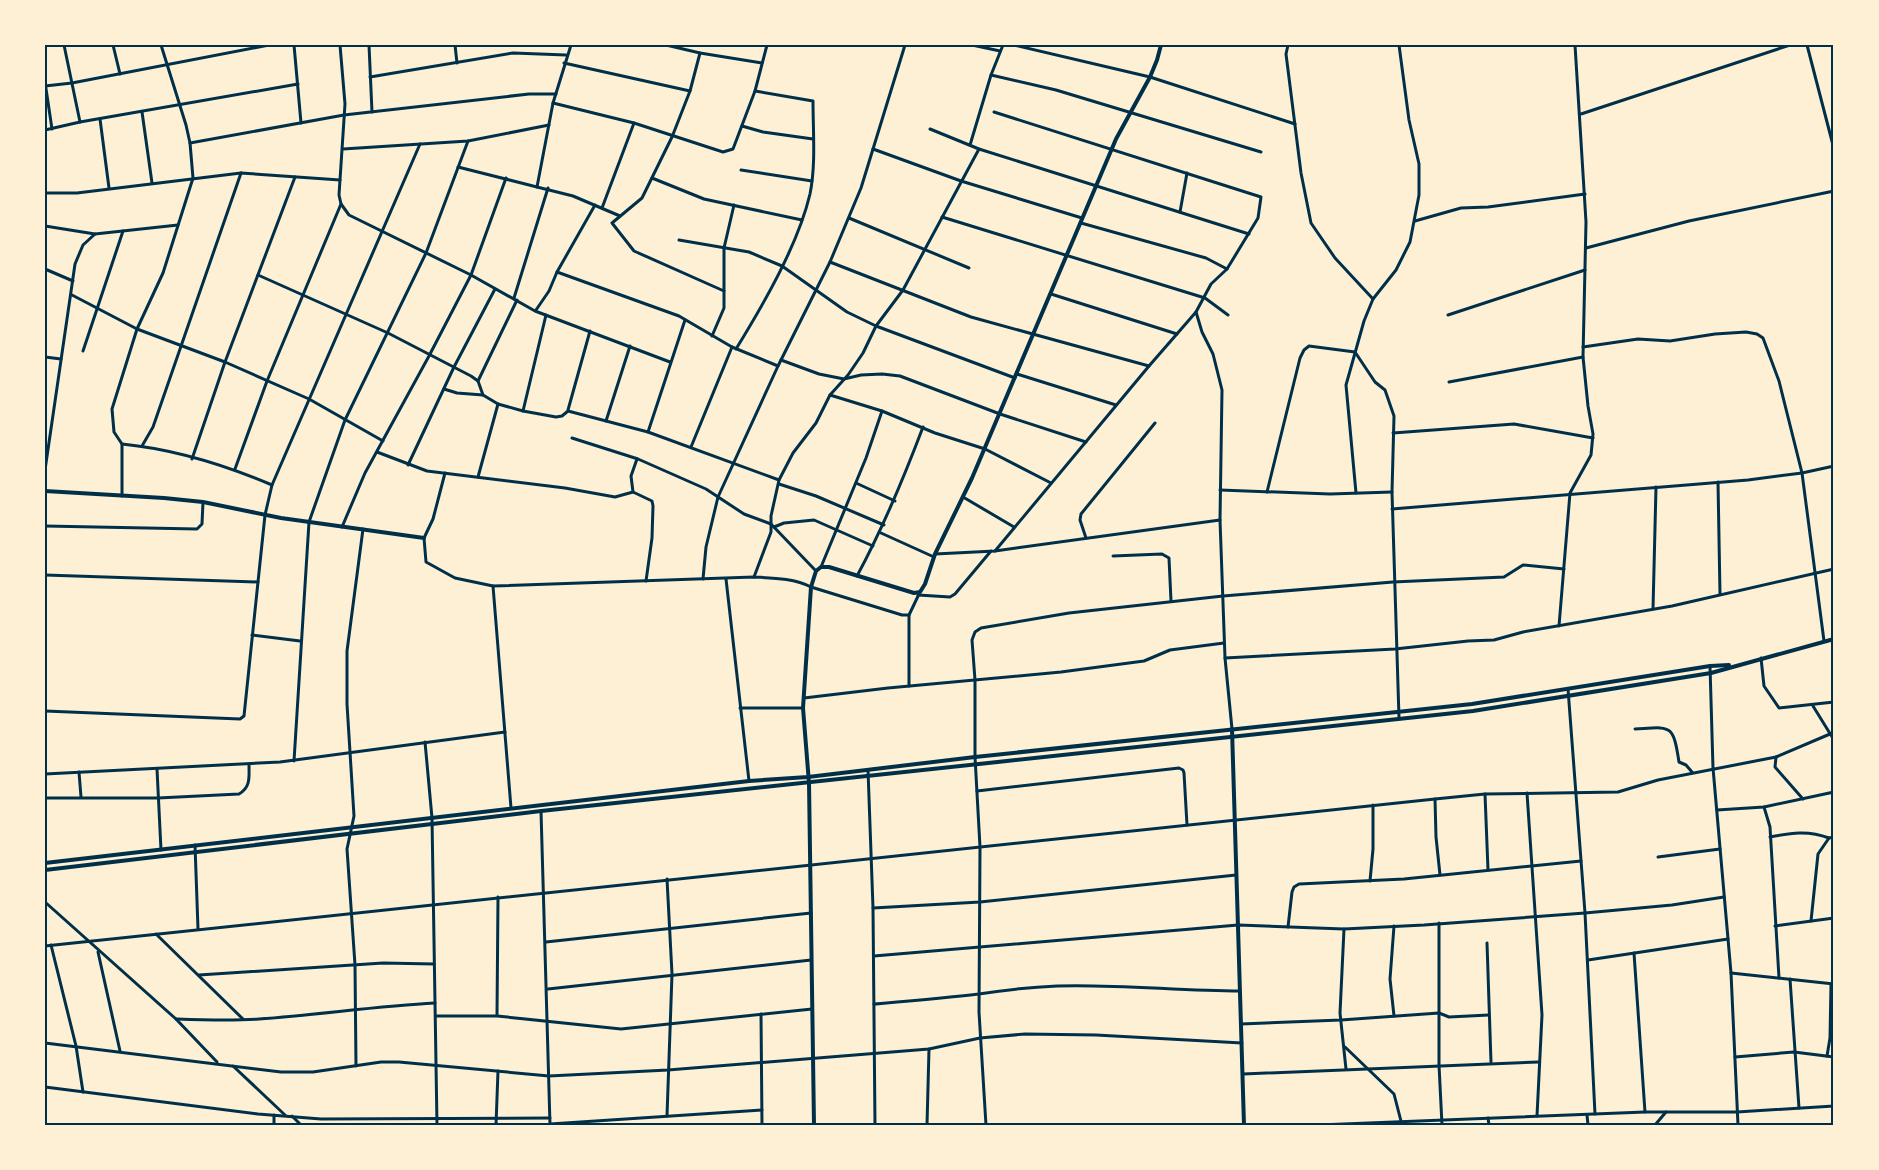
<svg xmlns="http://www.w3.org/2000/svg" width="1879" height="1170" font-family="'Noto Serif',serif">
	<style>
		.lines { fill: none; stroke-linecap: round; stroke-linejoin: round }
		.minor { stroke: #003049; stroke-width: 3 }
		.tertiary { stroke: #003049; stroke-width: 4 }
		.secondary { stroke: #003049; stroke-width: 4 }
		.neatline { fill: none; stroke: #003049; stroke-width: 2 }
	</style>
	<rect width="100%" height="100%" fill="#fdf0d5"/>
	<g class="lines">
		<g class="minor">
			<polyline points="64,45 80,122"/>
			<polyline points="113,45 120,74"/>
			<polyline points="294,45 301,123"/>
			<polyline points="340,45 345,104 339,195 341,204 349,215 471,275 535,311 670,362"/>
			<polyline points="369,45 372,112"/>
			<polyline points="455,45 457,63"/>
			<polyline points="666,45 700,53 762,63"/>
			<polyline points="972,45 1000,51"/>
			<polyline points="1014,45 1150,77 1295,124"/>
			<polyline points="1288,45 1286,54 1301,173 1311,223 1335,258 1373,299"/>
			<polyline points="1807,45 1834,149"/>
			<polyline points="700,53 690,91 672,137 642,198 612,223 634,251 724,291"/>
			<polyline points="564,63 690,91"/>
			<polyline points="991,75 1056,90 1261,152"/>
			<polyline points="370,77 513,53 566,55"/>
			<polyline points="45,82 52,129"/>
			<polyline points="45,86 72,83 269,45"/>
			<polyline points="553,103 634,123 723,152 733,149 755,91 767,45"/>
			<polyline points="142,112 152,183"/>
			<polyline points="994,112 1261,197 1258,218 1227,269 1211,284 1196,312 1202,332 1213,354 1222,390 1220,520 1225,658 1232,729"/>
			<polyline points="1581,114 1790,45"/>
			<polyline points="100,119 109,188"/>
			<polyline points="742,126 763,132 813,139"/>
			<polyline points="930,129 979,149 1249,234"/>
			<polyline points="45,130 80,122 298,84"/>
			<polyline points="190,143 344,115 529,94 556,94"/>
			<polyline points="970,145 991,75 1003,45"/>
			<polyline points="343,149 468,141 549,125"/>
			<polyline points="873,149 961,181 1082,218"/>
			<polyline points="458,167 537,187 553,103 571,45"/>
			<polyline points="741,170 812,181"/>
			<polyline points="652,178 704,199 802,220"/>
			<polyline points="537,187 573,196 620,216"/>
			<polyline points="45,193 77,193 241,173 340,180"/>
			<polyline points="602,208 634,123"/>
			<polyline points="1180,212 1187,173"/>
			<polyline points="942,217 1205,298 1228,315"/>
			<polyline points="849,218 969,268"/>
			<polyline points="1415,221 1461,208 1488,207 1585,194"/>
			<polyline points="1081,223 1206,258 1227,269"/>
			<polyline points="45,226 95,234"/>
			<polyline points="679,240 749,252 782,266 847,312 876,326 1015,378"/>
			<polyline points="1586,248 1689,221 1834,191"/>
			<polyline points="830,262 971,317 1149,366"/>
			<polyline points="45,269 73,281"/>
			<polyline points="557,272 679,316 732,347 778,366"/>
			<polyline points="258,275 388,333 471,376 478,381 483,395"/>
			<polyline points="1051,294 1177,334"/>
			<polyline points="72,295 137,329 225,362 309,399 383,441"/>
			<polyline points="514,298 548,188"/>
			<polyline points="536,310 549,291 557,272 595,205"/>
			<polyline points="1448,315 1585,270"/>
			<polyline points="712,336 724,308 724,248 734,205"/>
			<polyline points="1583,347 1638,339 1670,341 1715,334 1746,332 1757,334 1763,338 1779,381 1802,473 1824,641"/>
			<path d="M736,349C763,305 798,245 810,194C816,165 813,131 813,101L755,91"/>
			<polyline points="83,351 123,231"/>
			<polyline points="45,357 61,359"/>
			<polyline points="781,360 819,374 844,379 861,375 882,374 900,376 1000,414 1086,442"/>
			<polyline points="1017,374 1116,405"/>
			<polyline points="478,381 517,300"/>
			<polyline points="1449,382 1583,357"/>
			<polyline points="444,389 457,393 483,395 498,404 523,411 556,417 562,416 568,411 648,432 779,480"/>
			<polyline points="830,395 882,411 935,433 985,449 1051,483"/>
			<polyline points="568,410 590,331"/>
			<polyline points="523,411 546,315"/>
			<polyline points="606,421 630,346"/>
			<polyline points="648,432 685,320"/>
			<polyline points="1393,433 1514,424 1593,438"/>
			<polyline points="572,438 638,459 706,489 744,514 771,524 816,571"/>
			<path d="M122,444C173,449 225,465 272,485"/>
			<polyline points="142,446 153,427 241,173"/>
			<polyline points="691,447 732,347"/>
			<polyline points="377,452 427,471 565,488 615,497 633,492"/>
			<polyline points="192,459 225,362 295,177"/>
			<polyline points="637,459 631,476 633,492 652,501 653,506 652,538 646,581"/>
			<polyline points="408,465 454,367 495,289"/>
			<polyline points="235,469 267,381 341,204"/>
			<polyline points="45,470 75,264 83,245 95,234 178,225"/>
			<path d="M445,473L433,519L424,538L426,562L455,578L493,586L754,577C772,578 794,578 811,587L902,615H909L920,592"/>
			<polyline points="478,477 498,404"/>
			<polyline points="1718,482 1720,594"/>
			<polyline points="856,483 895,501"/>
			<polyline points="779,484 816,496 884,525"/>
			<polyline points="1220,490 1330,494 1392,492"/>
			<polyline points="1267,492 1300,358 1304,350 1309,346 1355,352 1375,382 1385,390 1394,416 1392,492 1399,718"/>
			<polyline points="1356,493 1346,385 1364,321 1373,299 1396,270 1410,242 1419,195 1419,164 1409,120 1399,45"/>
			<polyline points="122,496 122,444 114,432 112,409 137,329 163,273 193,178 190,143 186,125 161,45"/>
			<polyline points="963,497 1014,527"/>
			<polyline points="1392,509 1748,480 1802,473 1834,466"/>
			<polyline points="45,526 197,529 202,524 203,502"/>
			<polyline points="342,527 365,473 429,356 471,275 506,178"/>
			<polyline points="774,527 784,523 814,520 873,546"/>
			<polyline points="881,533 934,557"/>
			<polyline points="1086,538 1080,520 1081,514 1155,423"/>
			<polyline points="995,551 1149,366 1196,312"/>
			<polyline points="935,554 995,551 1220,520"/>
			<polyline points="1113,556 1162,554 1169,558 1171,601"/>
			<polyline points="821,567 866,458 882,411"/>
			<polyline points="45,575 258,582"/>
			<path d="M857,576C884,526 903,480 923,427"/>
			<polyline points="754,577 771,532 771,516 779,480 793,453 816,423 830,395 848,375 863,353 876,326 903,290 979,149"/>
			<polyline points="703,579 706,547 718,497 778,366 830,262 861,188 905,45"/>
			<polyline points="726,579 749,781"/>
			<polyline points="493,586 511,808"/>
			<polyline points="918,595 950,597 955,594 991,551"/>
			<polyline points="1653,609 1656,487"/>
			<polyline points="1559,626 1570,493 1591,455 1593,434 1588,406 1583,357 1586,222 1575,45"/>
			<polyline points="252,635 300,641"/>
			<polyline points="1225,658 1395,649 1468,641 1494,640 1523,632 1672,606 1834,569"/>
			<polyline points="1761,658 1764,686 1779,708 1834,702"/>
			<polyline points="1710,666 1713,768 1731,973 1738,1125"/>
			<polyline points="909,686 909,615"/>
			<polyline points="1568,689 1585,913 1595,1114"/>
			<polyline points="804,698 888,688 1061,672 1144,661 1170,650 1224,643"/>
			<polyline points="1813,706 1834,740"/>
			<polyline points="740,708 803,708"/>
			<polyline points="45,711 240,719 244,716 265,515 272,485 420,144"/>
			<path d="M1635,729C1671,727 1673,723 1679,762L1686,765L1692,772"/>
			<polyline points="425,742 432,818 437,1125"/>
			<polyline points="1776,757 1775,767 1803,799"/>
			<polyline points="294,761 309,522 345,420 426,253 468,141"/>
			<polyline points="157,769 161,850"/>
			<polyline points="868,770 873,908 875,1125"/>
			<polyline points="79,772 81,797"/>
			<polyline points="45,774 280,762 505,732"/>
			<polyline points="977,791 1179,768 1183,770 1184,773 1187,825"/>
			<polyline points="1527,793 1542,1015 1537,1116"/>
			<polyline points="1485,794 1488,870"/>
			<path d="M45,798H158L239,794C251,787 249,777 249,764"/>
			<polyline points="1435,799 1436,837 1440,875"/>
			<polyline points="1764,807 1770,827 1779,978"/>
			<polyline points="1717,810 1764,807 1834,792"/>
			<polyline points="541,811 550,1125"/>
			<path d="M1770,837C1791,833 1808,830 1829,838"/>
			<polyline points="195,845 198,929"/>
			<polyline points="1658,857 1720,849"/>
			<polyline points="1370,881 1373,849 1373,805"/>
			<polyline points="45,902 176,1019 217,1062"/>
			<polyline points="873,908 980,902 1236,875"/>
			<polyline points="1811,921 1818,854 1829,838 1834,837"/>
			<polyline points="1439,923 1439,1065 1442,1125"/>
			<polyline points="1394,926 1390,979 1394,1016"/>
			<polyline points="1775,926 1834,918"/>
			<polyline points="1288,927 1292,892 1294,887 1299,884 1404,879 1581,861"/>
			<polyline points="1344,929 1340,1013 1346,1069"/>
			<polyline points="156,934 243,1019"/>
			<polyline points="546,942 811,913"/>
			<polyline points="1487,943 1491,1062"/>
			<polyline points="51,945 76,1046 83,1092"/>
			<polyline points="45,946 1435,799 1485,794 1618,792 1658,780 1776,757 1830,734"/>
			<polyline points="98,952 120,1051"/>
			<polyline points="1634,953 1645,1112"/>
			<polyline points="874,956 1238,925 1344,929 1424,925 1585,913 1672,905 1724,897"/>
			<polyline points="1588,960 1728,939"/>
			<polyline points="1731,973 1834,984"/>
			<polyline points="199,975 383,963 434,964"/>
			<polyline points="1790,979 1799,1108"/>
			<polyline points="548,989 811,960"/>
			<path d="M874,1004C909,1001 945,998 979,994C1005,990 1031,987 1057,986C1118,984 1179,991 1240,991"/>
			<polyline points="761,1014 762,1125"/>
			<polyline points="497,1015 498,897"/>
			<polyline points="436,1016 497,1016 621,1029 812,1009"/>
			<path d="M176,1019C204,1020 231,1021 259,1019C318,1015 376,1006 435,1003"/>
			<polyline points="1241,1024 1341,1020 1439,1013 1449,1017 1489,1015"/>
			<polyline points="45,1043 281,1072 313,1072 381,1062 399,1062 549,1076 668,1070 929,1049 980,1038 1025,1034 1096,1035 1242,1043"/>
			<polyline points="1345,1047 1394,1094 1402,1125"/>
			<polyline points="1827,1056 1830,1038 1831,984"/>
			<polyline points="1735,1057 1794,1052 1834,1057"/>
			<polyline points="233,1066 285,1115"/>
			<polyline points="356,1066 355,965 347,849 354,816 347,704 347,651 363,529"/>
			<polyline points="1243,1074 1539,1062"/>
			<polyline points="45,1087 258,1114 321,1119 550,1118"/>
			<polyline points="274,1115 274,1125"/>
			<polyline points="1587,1115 1588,1125"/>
			<polyline points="292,1116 301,1125"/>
			<polyline points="667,1116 672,974 667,879"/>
			<polyline points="1488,1118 1489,1125"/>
			<polyline points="550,1124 762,1110"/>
			<polyline points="496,1125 498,1071"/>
			<polyline points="927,1125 929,1049"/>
			<polyline points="986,1125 979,1012 980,847 975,757 975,680 972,640 975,632 981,628 1069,613 1223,596 1393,582 1504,577 1523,565 1564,569"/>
			<polyline points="1318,1125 1645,1112 1737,1112 1834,1106"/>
			<polyline points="1655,1125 1666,1112"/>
		</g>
		<g class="tertiary">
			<polyline points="45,491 164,498 203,502 281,518 424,538"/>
			<polyline points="814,1125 809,783 803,708 811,587 816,571 821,567 829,567 914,593 920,592 925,584 935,554 972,478 1116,139 1150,77 1157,60 1161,45"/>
		</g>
		<g class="secondary">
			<polyline points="1232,729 1244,1125"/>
			<polyline points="45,863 749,781 808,777 975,757 1472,704 1710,666 1729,665"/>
			<polyline points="45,870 541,811 1473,711 1711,673 1834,639"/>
		</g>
	</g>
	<rect width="1879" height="1170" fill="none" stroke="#fdf0d5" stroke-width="93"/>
	<rect x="46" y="46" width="1786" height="1078" class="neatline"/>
</svg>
